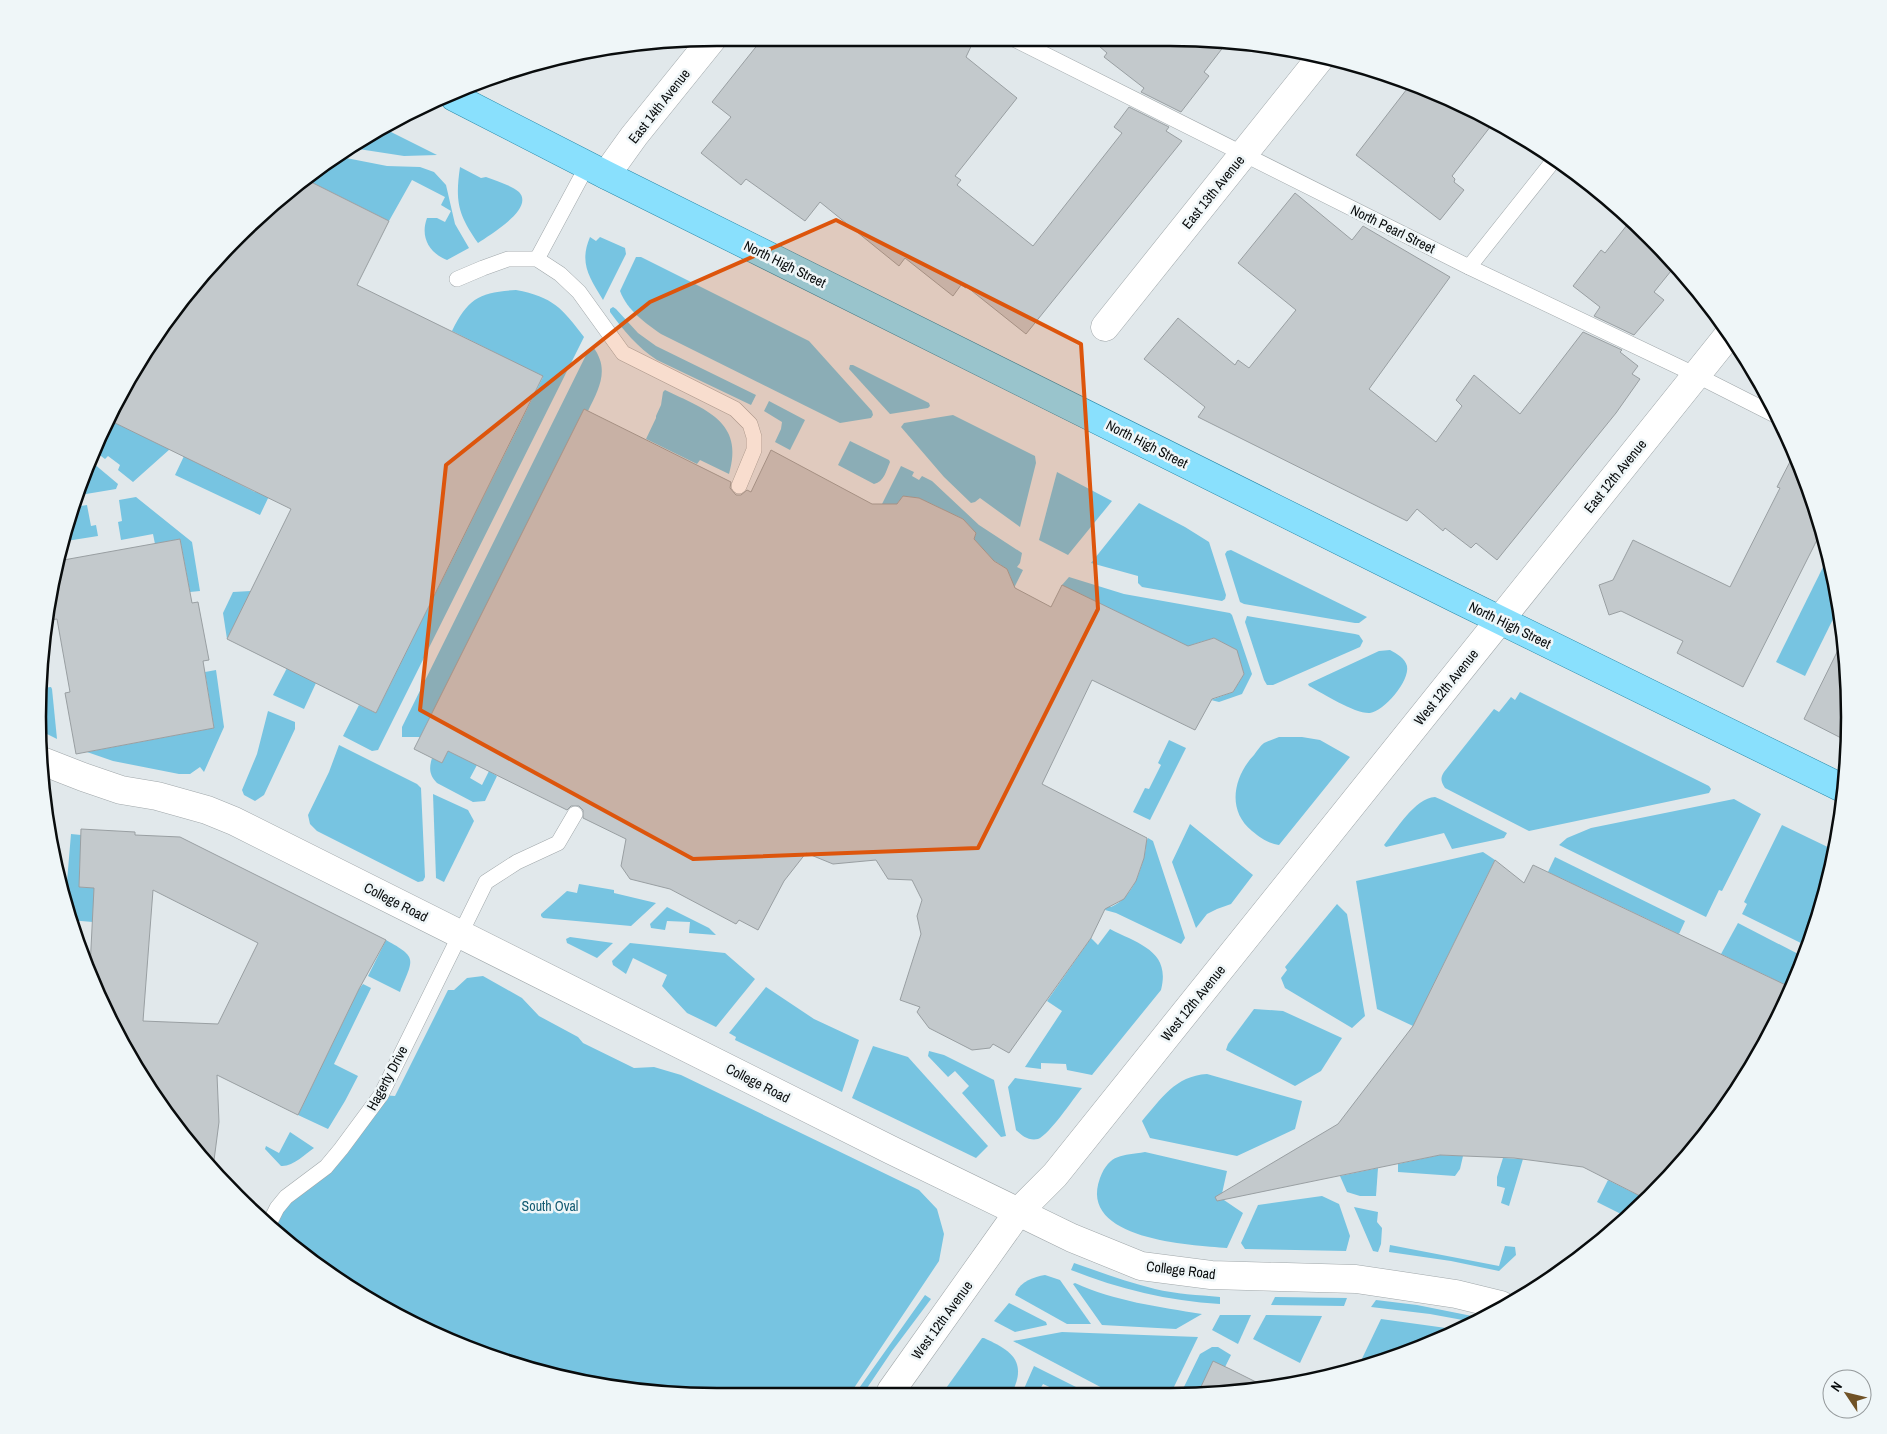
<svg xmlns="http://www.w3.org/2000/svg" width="1887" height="1434" font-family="'Archivo Narrow',sans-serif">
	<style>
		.green { fill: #77c4e1 }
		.building { fill: #c3c9cc; stroke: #999fa2; fill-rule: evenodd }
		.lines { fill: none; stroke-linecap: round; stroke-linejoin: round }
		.service-casing { stroke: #a0a7aa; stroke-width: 16 }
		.minor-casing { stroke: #a0a7aa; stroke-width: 29 }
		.primary-casing { stroke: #2989a8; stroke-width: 29 }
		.service { stroke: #fff; stroke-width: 15 }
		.minor { stroke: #fff; stroke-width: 28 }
		.primary { stroke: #89e0fd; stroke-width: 28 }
		.marked { fill: #dd550c; fill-opacity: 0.2; stroke: #dd550c; stroke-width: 4; stroke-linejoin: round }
		.labels { text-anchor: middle; stroke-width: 5; stroke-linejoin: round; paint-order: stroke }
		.street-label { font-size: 14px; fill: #090c0d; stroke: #eff6f8 }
		.park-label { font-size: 14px; fill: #125a71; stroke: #eff6f8 }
		.rim { fill: none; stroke: #090c0d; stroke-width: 2.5 }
	</style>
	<rect width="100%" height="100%" fill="#e1e8eb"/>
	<g class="green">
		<polygon points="381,127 437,155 404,156 352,148"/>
		<path d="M341,157L387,166L420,167L434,172L446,185L455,224L469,248L447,260C429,253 420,237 427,218H437L445,222L451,211L441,205L445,197L412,180L389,221L309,181Z"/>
		<path d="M460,167L481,178L486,177C496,181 511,185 519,192C535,209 489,235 478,243C458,214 455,202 460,167Z"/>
		<path d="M590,237L596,241L600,237L625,248L626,254L603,300C589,277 579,263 590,237Z"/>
		<path d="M636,257H641L809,341L872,411L873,415L871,418L840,423L661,334C645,323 627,310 620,291Z"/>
		<path d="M516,290C553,297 562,308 584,337L378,750L372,751L343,736L359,705L376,713L543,377L452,331C468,298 480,292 516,290Z"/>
		<path d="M613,307L616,309L638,333L656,346L756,395L751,405L657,360C637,347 624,331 610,312V309Z"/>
		<path d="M593,347C610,369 599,389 588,411L584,409L420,737H402V727L589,349Z"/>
		<polygon points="850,365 853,365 929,403 930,406 928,408 890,414 849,369"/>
		<path d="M665,390C704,409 745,421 729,474L700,460L697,464L646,439L656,418V416L661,405L663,392Z"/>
		<polygon points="769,401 805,420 790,450 775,442 781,429 782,422 764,411"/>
		<polygon points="953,415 1035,456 1036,463 1020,527 980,498 975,502 971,503 944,477 901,427 904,423"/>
		<polygon points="111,421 170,449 133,482 118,470 120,465 108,456 105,459 97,453"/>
		<path d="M850,441L889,460L890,462C886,471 884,482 874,484L838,465Z"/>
		<polygon points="184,456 255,492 271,492 260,515 175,475"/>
		<polygon points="93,463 118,484 116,489 80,495"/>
		<polygon points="901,466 914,472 912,476 919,480 922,476 932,481 979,525 1022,553 1020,563 1017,567 1023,570 1014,588 1008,584 1011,578 1007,569 993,560 974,539 976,533 963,519 919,498 903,496 897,504 882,504"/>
		<polygon points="1057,472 1112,501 1068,555 1039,540"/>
		<polygon points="136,497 192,542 200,591 190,592 180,539 155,544 153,534 121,540 118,522 122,521 119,500"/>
		<polygon points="1139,503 1185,527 1209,542 1226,595 1225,599 1222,601 1142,587 1138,583 1138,576 1091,563"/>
		<polygon points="87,505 91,526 96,525 98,536 60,542 75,507"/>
		<polygon points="1231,550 1367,617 1359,623 1355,623 1244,604 1240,602 1225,554 1227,551"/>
		<polygon points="1828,557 1836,585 1839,607 1805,676 1776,662"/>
		<polygon points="1069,577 1124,594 1230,613 1232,615 1252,674 1242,694 1219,702 1211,700 1233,692 1244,674 1236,650 1214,638 1194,644 1189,652 1187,646 1062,585"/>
		<polygon points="251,591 227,639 223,613 233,592"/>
		<polygon points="1247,616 1355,634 1359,635 1363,641 1360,647 1273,685 1267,685 1264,680 1245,622"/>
		<path d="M1390,650C1397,654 1405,658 1407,666C1410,681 1384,711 1370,713C1355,714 1324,694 1309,686L1308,684L1379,651Z"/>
		<polygon points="287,668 316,683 304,709 273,695"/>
		<polygon points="216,670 224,727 204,772 200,767 190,774 179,774 113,761 87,752 214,728 205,672"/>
		<polygon points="51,687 52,689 57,739 39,730 38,717 41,688"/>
		<path d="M1520,692L1709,786L1711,789L1709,793L1529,831L1445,788C1441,782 1440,778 1444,772L1494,709L1499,712L1511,697L1515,700Z"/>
		<polygon points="268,711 295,722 295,729 264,795 255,801 244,795 242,790 257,754"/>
		<path d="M1279,737H1302L1320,740L1350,757L1279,845C1267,843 1261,838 1252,831C1226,810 1234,776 1254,755C1257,751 1260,746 1264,743C1269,741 1274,739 1279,737Z"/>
		<polygon points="1169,740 1186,748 1150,820 1133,812 1145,788 1149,789 1161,765 1158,763"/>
		<polygon points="339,745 417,784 421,788 425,877 423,881 418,882 317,831 310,824 308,815 329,772"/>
		<path d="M448,751L477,765L470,778L482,785L489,771L497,776L485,801L473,802L437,783C429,775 429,768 432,758L442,763Z"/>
		<polygon points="433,794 468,810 474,821 444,882 436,878"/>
		<path d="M1435,797L1442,800L1507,833L1504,838L1452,849L1444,833L1386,847L1384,845C1396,830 1415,798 1435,797Z"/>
		<polygon points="1734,799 1761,814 1722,891 1719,890 1706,917 1559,845 1567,838 1591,828"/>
		<polygon points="1190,824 1253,875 1231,904 1217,909 1207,914 1196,928 1172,862"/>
		<polygon points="1782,825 1836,851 1807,946 1742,914 1747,904 1744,902"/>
		<polygon points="71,834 81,835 79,887 95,888 93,922 69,920 65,905"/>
		<path d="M1148,838L1153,841L1185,938L1181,944L1116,913L1105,910L1107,905L1111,907C1133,898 1142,869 1146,847L1144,846Z"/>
		<polygon points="1483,852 1495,860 1413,1026 1377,1009 1356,881"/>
		<polygon points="1555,857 1685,921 1679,934 1548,872"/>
		<polygon points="579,884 614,890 614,893 656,903 631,926 543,918 541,916 541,914 567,891 577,893"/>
		<polygon points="1337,904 1347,914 1365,1016 1352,1028 1285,988 1281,978 1287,970 1285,967"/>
		<polygon points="667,907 709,928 716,935 689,933 690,922 667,921 665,930 651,928 650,924"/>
		<polygon points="1738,923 1804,957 1798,977 1792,988 1721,954"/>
		<path d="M1110,929C1139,944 1171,951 1161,990L1092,1075L1067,1070L1066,1064L1041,1063V1069L1025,1067L1062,1011L1047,1001L1091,938L1098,945Z"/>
		<polygon points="570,937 613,943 597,958 567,943 566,939"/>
		<path d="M386,940C419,958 413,959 400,992L368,976Z"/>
		<polygon points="630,943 725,953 755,979 716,1027 687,1013 662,986 667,975 633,958 626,974 613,965 612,961"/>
		<polygon points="483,976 522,998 539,1016 578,1037 583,1043 634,1068 654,1067 681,1075 919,1190 937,1209 944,1234 939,1261 852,1391 628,1391 498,1360 340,1282 269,1224 326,1167 381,1095 395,1096 448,990 454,990 467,978"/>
		<polygon points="363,984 371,988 334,1064 358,1076 345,1101 328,1129 298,1115 359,989"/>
		<polygon points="766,987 814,1019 859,1040 842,1092 735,1040 736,1037 729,1033"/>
		<polygon points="1254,1009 1283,1011 1342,1038 1321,1071 1295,1086 1226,1050 1228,1044"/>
		<polygon points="873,1046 908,1057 988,1146 976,1158 852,1098"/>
		<polygon points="929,1051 944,1055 994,1080 1006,1136 1001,1137 962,1093 969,1086 955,1071 948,1077 928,1056"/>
		<path d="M1207,1074L1302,1101L1295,1129L1237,1156L1150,1138L1142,1121C1161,1099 1175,1076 1207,1074Z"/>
		<path d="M1015,1078L1082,1088C1073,1099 1049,1135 1038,1139C1029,1141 1022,1136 1016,1130L1008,1087Z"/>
		<path d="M290,1132L314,1148C305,1154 293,1167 281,1166L265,1149L266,1146L279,1153Z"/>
		<path d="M1145,1152L1227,1171L1221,1198L1243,1213L1227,1248C1191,1245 1077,1240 1100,1178C1110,1153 1122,1156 1145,1152Z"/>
		<polygon points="1440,1155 1463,1156 1460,1169 1455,1176 1398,1172 1398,1164"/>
		<polygon points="1503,1158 1523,1159 1509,1206 1501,1203 1505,1188 1497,1186 1497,1177"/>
		<polygon points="1378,1168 1376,1196 1360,1196 1347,1192 1340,1176"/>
		<polygon points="1608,1180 1648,1200 1627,1217 1597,1202"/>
		<polygon points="1322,1196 1339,1204 1350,1236 1346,1251 1245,1249 1241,1243 1258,1205"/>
		<polygon points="1354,1207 1378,1212 1377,1222 1382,1228 1381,1244 1378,1252 1373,1251"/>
		<polygon points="1390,1245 1499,1266 1505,1246 1515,1247 1516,1255 1499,1271 1451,1261 1389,1252"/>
		<path d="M1074,1263C1100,1272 1127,1282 1155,1289C1176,1294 1198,1295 1220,1297V1304C1168,1301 1119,1289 1071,1270Z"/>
		<path d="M1045,1275L1060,1280L1091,1324H1067L1015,1295C1019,1282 1033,1277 1045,1275Z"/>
		<path d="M1075,1283C1114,1301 1159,1307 1202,1314L1176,1329L1102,1325L1073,1284Z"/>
		<polygon points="925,1295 931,1299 892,1351 865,1391 857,1391"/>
		<polygon points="1275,1297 1347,1298 1344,1306 1271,1305"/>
		<polygon points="1376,1300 1417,1305 1477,1317 1468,1321 1430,1314 1371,1307"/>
		<polygon points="1009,1303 1046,1322 1047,1325 1015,1332 994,1321"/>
		<polygon points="1220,1315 1251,1315 1238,1344 1212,1330"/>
		<polygon points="1266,1315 1322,1316 1300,1363 1253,1339"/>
		<polygon points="1381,1319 1446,1328 1381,1362 1358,1367"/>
		<polygon points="1062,1332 1198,1337 1172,1391 1108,1391 1013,1341"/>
		<path d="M982,1338H984C1010,1350 1027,1360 1013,1391H944Z"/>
		<polygon points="1212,1347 1218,1347 1231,1355 1225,1367 1213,1362 1199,1391 1182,1391 1200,1354"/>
		<polygon points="1034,1366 1084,1391 1058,1391 1043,1384 1039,1391 1023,1391"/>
	</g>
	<g class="building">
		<polygon points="763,38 975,38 966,57 1017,98 955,176 961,180 957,185 1033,246 1122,133 1114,127 1129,107 1169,127 1166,131 1182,141 1026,334 967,287 966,288 961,285 953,296 905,258 899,266 820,202 805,221 746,179 741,185 701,153 731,117 712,102"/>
		<polygon points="1091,39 1214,39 1228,41 1204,72 1209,76 1181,112 1141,92 1144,88 1104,57 1107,53"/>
		<polygon points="1410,85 1471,108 1494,122 1452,176 1455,179 1454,182 1464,190 1440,220 1356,155"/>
		<polygon points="309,181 389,221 357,285 543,376 376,713 227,639 291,509 111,421 128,378 236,237"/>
		<polygon points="1295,193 1352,240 1363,226 1450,277 1369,389 1436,442 1462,406 1456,400 1474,375 1520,414 1583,332 1622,350 1620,352 1638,366 1632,374 1640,379 1616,413 1497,560 1476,543 1471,548 1445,528 1443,531 1417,509 1407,521 1198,417 1205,407 1144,359 1178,318 1235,365 1238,360 1249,368 1296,310 1238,263"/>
		<polygon points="1631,220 1651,237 1675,266 1654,292 1664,300 1634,335 1594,316 1600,307 1573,286 1601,250 1605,253"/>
		<polygon points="584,409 731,482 730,488 736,495 741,495 747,490 751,492 771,450 872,504 897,504 903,496 919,498 963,519 976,533 974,539 994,561 1007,569 1015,588 1051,607 1062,585 1188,646 1214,638 1237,650 1244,674 1233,692 1212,699 1195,730 1092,680 1042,784 1147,838 1144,858 1136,881 1124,899 1105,909 1091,938 1009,1053 993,1044 990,1048 972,1050 929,1028 917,1012 920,1007 900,1000 921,934 917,916 922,900 912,880 888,879 876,860 833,864 806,853 784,881 758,930 739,920 736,924 670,889 630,879 621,866 626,839 583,818 583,810 579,806 571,806 567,810 448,751 442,763 414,749"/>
		<polygon points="1795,452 1821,532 1743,687 1677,653 1683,641 1621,611 1609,615 1599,585 1613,580 1633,540 1730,587 1780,488 1777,487"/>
		<polygon points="180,539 192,603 198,602 209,660 203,661 214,728 76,754 65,693 70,692 57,619 50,620 58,561"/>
		<polygon points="1842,642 1850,717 1847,741 1804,719"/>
		<path d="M81,829L135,832V835L180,837L386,940L359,989L298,1115L217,1075L219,1122L213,1168L152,1094L90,968L94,888L79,887ZM153,890L258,943L218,1024L143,1021Z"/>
		<polygon points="1495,860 1524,883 1533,865 1792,988 1735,1095 1648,1200 1583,1167 1514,1158 1440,1155 1217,1201 1215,1197 1338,1124 1413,1026"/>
		<polygon points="1213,1361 1230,1369 1268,1388 1258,1391 1199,1391"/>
	</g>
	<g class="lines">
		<defs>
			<g id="service">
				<polyline points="1012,38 1469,267 1696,375 1775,415"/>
				<polyline points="537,259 587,166"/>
				<polyline points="1469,267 1554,160"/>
				<polyline points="457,279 483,268 508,259 537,259 560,274 579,292 623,353 735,409 750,424 754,437 754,450 739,486"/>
				<polyline points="269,1224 277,1208 286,1197 326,1167 341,1149 381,1095 486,882 517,862 558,843 575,814"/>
			</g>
			<g id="minor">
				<polyline points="606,175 634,136 713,38"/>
				<polyline points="1105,327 1321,57"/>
				<polyline points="42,761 83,777 121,790 157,796 207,810 234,821 891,1150 1072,1238 1141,1266 1211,1275 1356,1279 1456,1294 1501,1305"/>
				<polyline points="891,1391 1019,1211 1055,1175 1730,333"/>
			</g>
			<polyline id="primary" points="454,97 606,175 1455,598 1842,788"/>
		</defs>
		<use href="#service" class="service-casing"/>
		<use href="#minor" class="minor-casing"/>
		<use href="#primary" class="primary-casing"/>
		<use href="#service" class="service"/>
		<use href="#minor" class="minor"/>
		<use href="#primary" class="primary"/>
	</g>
	<path class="marked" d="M836,220L1081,344L1098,609L978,848L693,859L420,710L446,465L650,302Z"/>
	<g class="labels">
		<g class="street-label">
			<text transform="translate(659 106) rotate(-52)" y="5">East 14th Avenue</text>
			<text transform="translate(1213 192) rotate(-51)" y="5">East 13th Avenue</text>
			<text transform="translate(1393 229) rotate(26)" y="5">North Pearl Street</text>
			<text transform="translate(785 264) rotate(26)" y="5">North High Street</text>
			<text transform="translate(1147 444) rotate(27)" y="5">North High Street</text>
			<text transform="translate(1615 476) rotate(-51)" y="5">East 12th Avenue</text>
			<text transform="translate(1510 625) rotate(26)" y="5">North High Street</text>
			<text transform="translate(1446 687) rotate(-51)" y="5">West 12th Avenue</text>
			<text transform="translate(396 902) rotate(27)" y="5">College Road</text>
			<text transform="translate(1193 1003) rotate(-51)" y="5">West 12th Avenue</text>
			<text transform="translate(387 1078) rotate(-62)" y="5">Hagerty Drive</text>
			<text transform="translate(758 1083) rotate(27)" y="5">College Road</text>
			<text transform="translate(1181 1270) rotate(7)" y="5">College Road</text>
			<text transform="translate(942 1320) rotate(-54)" y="5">West 12th Avenue</text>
		</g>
		<g class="park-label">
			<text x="550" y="1211">South Oval</text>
		</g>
	</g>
	<path d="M0 0H1887V1434H0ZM717 46H1170A671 671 0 0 1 1841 717V717A671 671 0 0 1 1170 1388H717A671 671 0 0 1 46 717V717A671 671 0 0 1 717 46Z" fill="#eff6f8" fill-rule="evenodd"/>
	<path class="rim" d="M717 46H1170A671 671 0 0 1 1841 717V717A671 671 0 0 1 1170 1388H717A671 671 0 0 1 46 717V717A671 671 0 0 1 717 46Z"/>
	<g transform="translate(1847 1394) rotate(305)"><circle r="24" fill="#eff6f8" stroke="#93989a"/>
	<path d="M0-4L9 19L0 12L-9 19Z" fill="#705226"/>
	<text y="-8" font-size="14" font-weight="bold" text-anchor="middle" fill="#090c0d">N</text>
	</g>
</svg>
